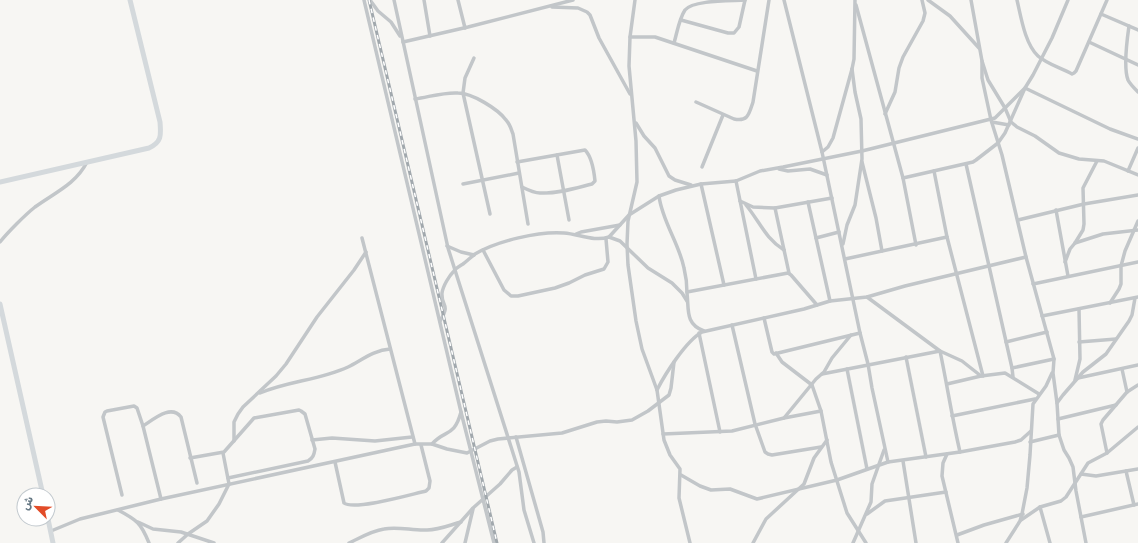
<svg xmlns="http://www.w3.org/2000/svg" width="1138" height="543" font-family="Rubik,'Noto Naskh Arabic',sans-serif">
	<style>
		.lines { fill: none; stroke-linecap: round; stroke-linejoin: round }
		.minor { stroke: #c2c6c9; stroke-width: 3.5 }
		.secondary { stroke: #d4d9dc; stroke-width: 5 }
		.rail-casing { stroke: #a1a8ad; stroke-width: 3 }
		.rail { stroke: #fff; stroke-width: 1.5; stroke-dasharray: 4.5; stroke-linecap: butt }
	</style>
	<rect width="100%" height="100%" fill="#f7f6f3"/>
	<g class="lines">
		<g class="minor">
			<polyline points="364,0 461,412 494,543"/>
			<polyline points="370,0 378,11 391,22 400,36"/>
			<polyline points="394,0 448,248 519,472 524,510 534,543"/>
			<polyline points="424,0 430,36"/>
			<polyline points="458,0 465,28"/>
			<polyline points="635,0 630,37 629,66 636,141 637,182 628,221 627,244 628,265 636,321 642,349 657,390 664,440 670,455 680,469 679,498 690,543"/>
			<polyline points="784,0 822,152 860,333 868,364 872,388 888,462"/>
			<polyline points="928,0 950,16 979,48"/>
			<polyline points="971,0 982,61 988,80 1005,108 1011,122 1017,127 1035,136 1059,153 1079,159 1104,161 1138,175"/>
			<path d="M1017,0C1021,17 1025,44 1038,56C1047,64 1061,68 1072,74L1074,73L1076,71L1107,0"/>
			<polyline points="856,5 903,178 916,245"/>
			<polyline points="552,7 578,8 587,12 590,15 599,38 630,94"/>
			<polyline points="1101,14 1138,30"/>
			<polyline points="681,20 728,33 734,33 739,27 745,0"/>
			<path d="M1129,26C1127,40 1123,67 1128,80C1130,84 1135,89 1138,92"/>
			<polyline points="630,37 655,37 757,71"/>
			<polyline points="403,42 468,27 573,0"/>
			<polyline points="1089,42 1138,65"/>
			<path d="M674,43C677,33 679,19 685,10C693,0 730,1 745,0"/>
			<polyline points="474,58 465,78 463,93 490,214"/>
			<polyline points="982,61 982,78 991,120 1002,155 1026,257 1054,359 1053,373 1057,403 1059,435 1064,450 1069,458 1073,467 1076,491 1086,543"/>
			<path d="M415,99C429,97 444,92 458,93C472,93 498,109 506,120C510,124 511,129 513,134L528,224"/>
			<path d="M696,102L734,119C748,122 749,114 753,102L769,0"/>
			<polyline points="885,114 895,92 899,68 903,57 923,21 925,13 922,0"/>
			<polyline points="992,122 1009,125"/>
			<polyline points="636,123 644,136 655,148 669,176 675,180 691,185"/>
			<polyline points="822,152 828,147 833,138 852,69 854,59 855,0"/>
			<polyline points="557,155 569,220"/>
			<path d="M517,162L585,150C592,157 594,171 595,181L592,184C576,188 557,194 540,193C534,193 528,190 522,187"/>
			<polyline points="862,162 876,218 882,251"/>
			<polyline points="966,164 1012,368 1013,377"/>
			<polyline points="702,167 723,115"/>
			<polyline points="779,169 788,171 810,169 827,175"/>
			<polyline points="934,171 947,237 983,376"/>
			<polyline points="1128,171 1138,148"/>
			<polyline points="903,178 973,162 976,160 998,143 1005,133 1025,88 1110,129 1138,139"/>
			<polyline points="736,181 756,279"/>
			<polyline points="463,184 519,173"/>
			<polyline points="701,184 724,285"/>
			<path d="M659,196C662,221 679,243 684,268C686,276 687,285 687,293C689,310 685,324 704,331"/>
			<polyline points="740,201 753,207 775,208 832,198"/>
			<polyline points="808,202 830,301"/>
			<path d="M746,205C760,222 765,238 784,250"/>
			<polyline points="775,208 789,273"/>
			<polyline points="1056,210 1068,276"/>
			<polyline points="1018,220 1084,204 1138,195"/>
			<polyline points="576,234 581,232 620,225"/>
			<polyline points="609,237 620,241 648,268 672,283 682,293 687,301"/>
			<polyline points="362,238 415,444"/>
			<polyline points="816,238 839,232"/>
			<path d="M0,242C8,232 25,215 35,207C54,193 76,184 87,162"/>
			<polyline points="1075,243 1103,234 1138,230"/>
			<polyline points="843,244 847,225 855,205 862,159 861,119 855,92 852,69"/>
			<polyline points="447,246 461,252 474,255"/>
			<polyline points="483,250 504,290 511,296 518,296 555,288 569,283 585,275 604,269 608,262 606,239"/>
			<polyline points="845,259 947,237"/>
			<polyline points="1065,262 1070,249 1075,243 1083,230 1084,224 1083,188 1097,161"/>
			<polyline points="1033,284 1138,262"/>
			<polyline points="687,292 788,273 791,275 817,305"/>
			<path d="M867,297L940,351C947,384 952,418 960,452"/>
			<polyline points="1110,303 1119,289 1121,284 1121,266 1125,251 1138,221"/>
			<polyline points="1042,316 1138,297"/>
			<polyline points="764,318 772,352 774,354 860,333"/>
			<path d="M440,321C451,303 441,307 442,293C443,286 449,276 454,271C456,268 460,266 463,264C467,261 471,257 475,254C497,241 539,231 564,233C579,234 594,242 609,237L629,215L659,196L676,190L701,184L736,181L760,171L783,167L862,151L995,118L1025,88L1033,75L1052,38L1068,0"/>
			<polyline points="732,325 755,424 765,452 768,454 772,455 821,447"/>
			<polyline points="699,333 720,432"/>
			<polyline points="1006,342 1047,332"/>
			<polyline points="1079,342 1116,339"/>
			<polyline points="776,353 782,362 812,385 821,411 831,462 847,513 866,543"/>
			<polyline points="906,357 926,457"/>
			<polyline points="1012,368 1054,359"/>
			<polyline points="847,369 867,469"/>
			<polyline points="1122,369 1127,392"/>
			<polyline points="822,374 940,351 962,361 981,376"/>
			<polyline points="1078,378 1138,365"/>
			<polyline points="1075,380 1080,359 1079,309"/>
			<polyline points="947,384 981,376 1005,373 1039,394"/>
			<path d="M657,390C665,374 686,341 702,332L804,309L830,301L867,297L905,286L1026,257"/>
			<path d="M260,393C288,381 320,380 348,367C362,360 374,350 390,349"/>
			<polyline points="1057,403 1063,395 1083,372 1106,354 1129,321 1132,315 1135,298"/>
			<polyline points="952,416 1035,399"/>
			<polyline points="784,418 816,379 824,372 832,358 851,335"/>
			<polyline points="1058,419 1116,405"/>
			<path d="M143,426C154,419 171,404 181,417L197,483"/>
			<polyline points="663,434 732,431 784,418 821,411"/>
			<polyline points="516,437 543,532 544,543"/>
			<polyline points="312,440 332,438 375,441 412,437"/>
			<polyline points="234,441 234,422 238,414 243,407 276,376 286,364 317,317 354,270 366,252"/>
			<polyline points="1030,442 1059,435"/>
			<path d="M432,444C445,429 454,438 461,412"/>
			<polyline points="1107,453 1101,424 1103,420 1127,392 1138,385"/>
			<polyline points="947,454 943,463 942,476 958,543"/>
			<path d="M190,458L224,452L254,418L299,410L301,411L305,414L315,449C314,455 313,458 308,461L228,478"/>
			<polyline points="903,461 916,543"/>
			<path d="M335,462L344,503C354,511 412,494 426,491L429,488L430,481L421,445"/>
			<polyline points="1126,471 1134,505"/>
			<polyline points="1081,474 1096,476 1138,469"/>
			<polyline points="681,475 700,486 711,490 730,489 757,499 837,480 888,462 960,452 1015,442 1021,440 1031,431"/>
			<polyline points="122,495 103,417 105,412 107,411 134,406 137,408 143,426 161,499"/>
			<polyline points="1040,507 1050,543"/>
			<path d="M118,510C137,520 141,523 149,543"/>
			<polyline points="867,514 885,501 946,492"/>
			<polyline points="1081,517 1138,504"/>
			<polyline points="1021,520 1040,507 1061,501 1066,497 1088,463 1107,453 1138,427"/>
			<polyline points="138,522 153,529 181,532 214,543"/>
			<polyline points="51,531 80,519 161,499 415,444 432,444 447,449 467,453 490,441 498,439 562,433 597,422 606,421 617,422 632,420 648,411 669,395 671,388 674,362"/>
			<polyline points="957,535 984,525 1023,514"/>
			<polyline points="178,543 188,534 207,521 219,504 229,484 223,453"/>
			<path d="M349,543C360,538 371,531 384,529C398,526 413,531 427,530C439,530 450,525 461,522"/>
			<polyline points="442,543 473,508 500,484 512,470 517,467"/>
			<polyline points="465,543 473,509"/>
			<polyline points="753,543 766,519 804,484 814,458 827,440"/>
			<polyline points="853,543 871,502 872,484 884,450"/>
			<polyline points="1006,543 1020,521 1022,514 1027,488 1030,455 1033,404 1046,386 1052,373"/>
		</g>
		<g class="secondary">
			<path d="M0,182L149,148C162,142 161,135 160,122L130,0"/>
			<polyline points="0,304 43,495"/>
			<polyline points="48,519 53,543"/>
		</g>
		<defs>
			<polyline id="rail" points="369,0 497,543"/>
		</defs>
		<use href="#rail" class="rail-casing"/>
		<use href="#rail" class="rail"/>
	</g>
	<g transform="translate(36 507) rotate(294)"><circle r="19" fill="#ffffff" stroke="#c2c9ce"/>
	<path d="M0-3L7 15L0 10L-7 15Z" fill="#e24c28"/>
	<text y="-6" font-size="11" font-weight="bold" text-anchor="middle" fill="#667884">ش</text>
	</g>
</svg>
